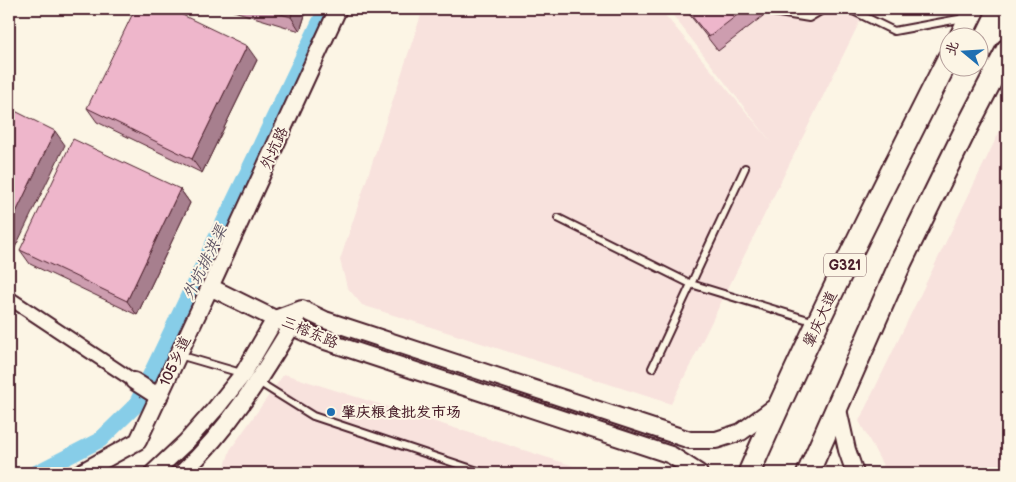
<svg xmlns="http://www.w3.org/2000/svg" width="1016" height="482" font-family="'Balsamiq Sans','LXGW WenKai TC',sans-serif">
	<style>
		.built { fill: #f8e2dd }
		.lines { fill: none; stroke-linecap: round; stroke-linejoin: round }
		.canal { stroke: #87cde8; stroke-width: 16 }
		.service-casing { stroke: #4a1f2b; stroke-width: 10 }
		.minor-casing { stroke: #4a1f2b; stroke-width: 16 }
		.tertiary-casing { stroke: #4a1f2b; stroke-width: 20 }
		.trunk-casing { stroke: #4a1f2b; stroke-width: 25 }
		.service { stroke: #fcf5e5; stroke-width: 6 }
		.minor { stroke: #fcf5e5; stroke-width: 12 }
		.tertiary { stroke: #fcf5e5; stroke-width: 16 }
		.trunk { stroke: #fcf5e5; stroke-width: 21 }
		.wall { fill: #cd9daf; stroke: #4a1f2b }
		.shaded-wall { fill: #a77f8e; stroke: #4a1f2b }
		.building { fill: #eeb6cb; stroke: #4a1f2b }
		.poi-dot { fill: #1f6fb2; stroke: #fcf5e5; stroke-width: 2 }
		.labels { text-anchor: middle; stroke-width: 4; stroke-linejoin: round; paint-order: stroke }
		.shield { fill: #fcf5e5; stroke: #7f5f63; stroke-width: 1 }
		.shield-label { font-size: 14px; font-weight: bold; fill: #4a1f2b }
		.street-label { font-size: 15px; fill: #4a1f2b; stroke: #fcf5e5 }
		.poi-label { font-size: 15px; font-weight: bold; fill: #4a1f2b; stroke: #fcf5e5; text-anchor: start }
		.water-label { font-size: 16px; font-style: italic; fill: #5c5364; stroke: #fcf5e5 }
	</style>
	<rect width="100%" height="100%" fill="#fcf5e5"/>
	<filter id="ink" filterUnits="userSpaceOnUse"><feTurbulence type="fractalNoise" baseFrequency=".02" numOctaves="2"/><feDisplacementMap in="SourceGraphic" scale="10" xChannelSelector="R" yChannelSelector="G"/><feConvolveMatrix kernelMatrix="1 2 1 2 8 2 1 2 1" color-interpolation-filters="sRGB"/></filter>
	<g filter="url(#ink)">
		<g class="built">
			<polygon points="423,9 660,9 772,143 668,9 866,9 671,404 362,305 347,287 340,260"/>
			<polygon points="1007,116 1007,473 887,473 859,421"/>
			<polygon points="284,374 596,473 223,473 230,450"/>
		</g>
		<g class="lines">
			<polyline class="canal" points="36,473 100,440 136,405 326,9"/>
			<defs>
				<g id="service">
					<polyline points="771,9 773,12 809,18 824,9"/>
					<polyline points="849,9 894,31 964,18"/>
					<polyline points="558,218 691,284 815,322"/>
					<polyline points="179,355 241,373"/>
					<polyline points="652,368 745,168"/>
					<polyline points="257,381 313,416 484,473"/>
				</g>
				<polyline id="minor" points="9,298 134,381"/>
				<g id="tertiary">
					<polyline points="210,287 338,9"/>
					<polyline points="275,319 302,309 325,320 690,440 716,440 741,432 779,404"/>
					<polyline points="134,381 159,397"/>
					<polyline points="837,405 847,450 855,473"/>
					<polyline points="80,473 138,441 210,287 275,319 322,340 671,455 699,473"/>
					<polyline points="153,473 186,442 216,408 243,374 275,319"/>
					<path d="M182,473C229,429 263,374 296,319"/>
				</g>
				<g id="trunk">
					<polyline points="960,38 974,9"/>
					<path d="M749,473C810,333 879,196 948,59"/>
					<polyline points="808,473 901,262 964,133 1007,50"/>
				</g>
			</defs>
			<use href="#service" class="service-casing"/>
			<use href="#minor" class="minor-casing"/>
			<use href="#tertiary" class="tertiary-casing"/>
			<use href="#trunk" class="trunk-casing"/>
			<use href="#service" class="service"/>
			<use href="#minor" class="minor"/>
			<use href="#tertiary" class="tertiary"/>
			<use href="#trunk" class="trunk"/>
		</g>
		<g class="wall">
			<polygon points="92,9 102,9 101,12"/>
			<polygon points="227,9 307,9 300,31"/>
			<polygon points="685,9 757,9 763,16 718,51"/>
			<polygon points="257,60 202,173 97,122 87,108"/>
			<polygon points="180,189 190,203 137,315 30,264 20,250"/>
		</g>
		<g class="shaded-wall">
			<polygon points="293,9 307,9 300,31 291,17"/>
			<polygon points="247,46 257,60 202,173 192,159"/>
			<polygon points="55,131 65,145 10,258 9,256 9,227"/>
			<polygon points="180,189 190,203 137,315 127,301"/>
		</g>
		<g class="building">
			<polygon points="135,9 170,9 247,46 192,159 87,108"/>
			<polygon points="264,9 293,9 291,17"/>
			<polygon points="686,9 745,9 709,37"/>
			<polygon points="11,109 55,131 9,227 9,113"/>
			<polygon points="73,139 180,189 127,301 20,250"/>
		</g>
	</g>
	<circle class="poi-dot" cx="331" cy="412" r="5"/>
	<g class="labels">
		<rect class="shield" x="824" y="253.5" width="42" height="23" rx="4"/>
		<g class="shield-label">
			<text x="845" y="270">G321</text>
		</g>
		<g class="street-label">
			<text transform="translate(274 148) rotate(-65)" y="5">外坑路</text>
			<text transform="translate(820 319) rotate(-65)" y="5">肇庆大道</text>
			<text transform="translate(310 332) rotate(23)" y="5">三榕东路</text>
			<text transform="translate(175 361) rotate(-65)" y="5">105乡道</text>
		</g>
		<g class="poi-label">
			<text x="341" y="417">肇庆粮食批发市场</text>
		</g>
		<g class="water-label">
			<text transform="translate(204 262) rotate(-64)" y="6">外坑排洪渠</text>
		</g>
	</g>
	<rect width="1016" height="482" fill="none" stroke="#fcf5e5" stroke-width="30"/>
	<rect x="15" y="15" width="986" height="452" fill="none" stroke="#4a1f2b" stroke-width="2" filter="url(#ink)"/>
	<g transform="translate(964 52) rotate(288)"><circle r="24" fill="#fcf5e5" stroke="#b59f9b"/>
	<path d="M0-4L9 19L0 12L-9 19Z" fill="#1f6fb2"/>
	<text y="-8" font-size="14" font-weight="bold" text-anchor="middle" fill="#4a1f2b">北</text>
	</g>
</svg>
